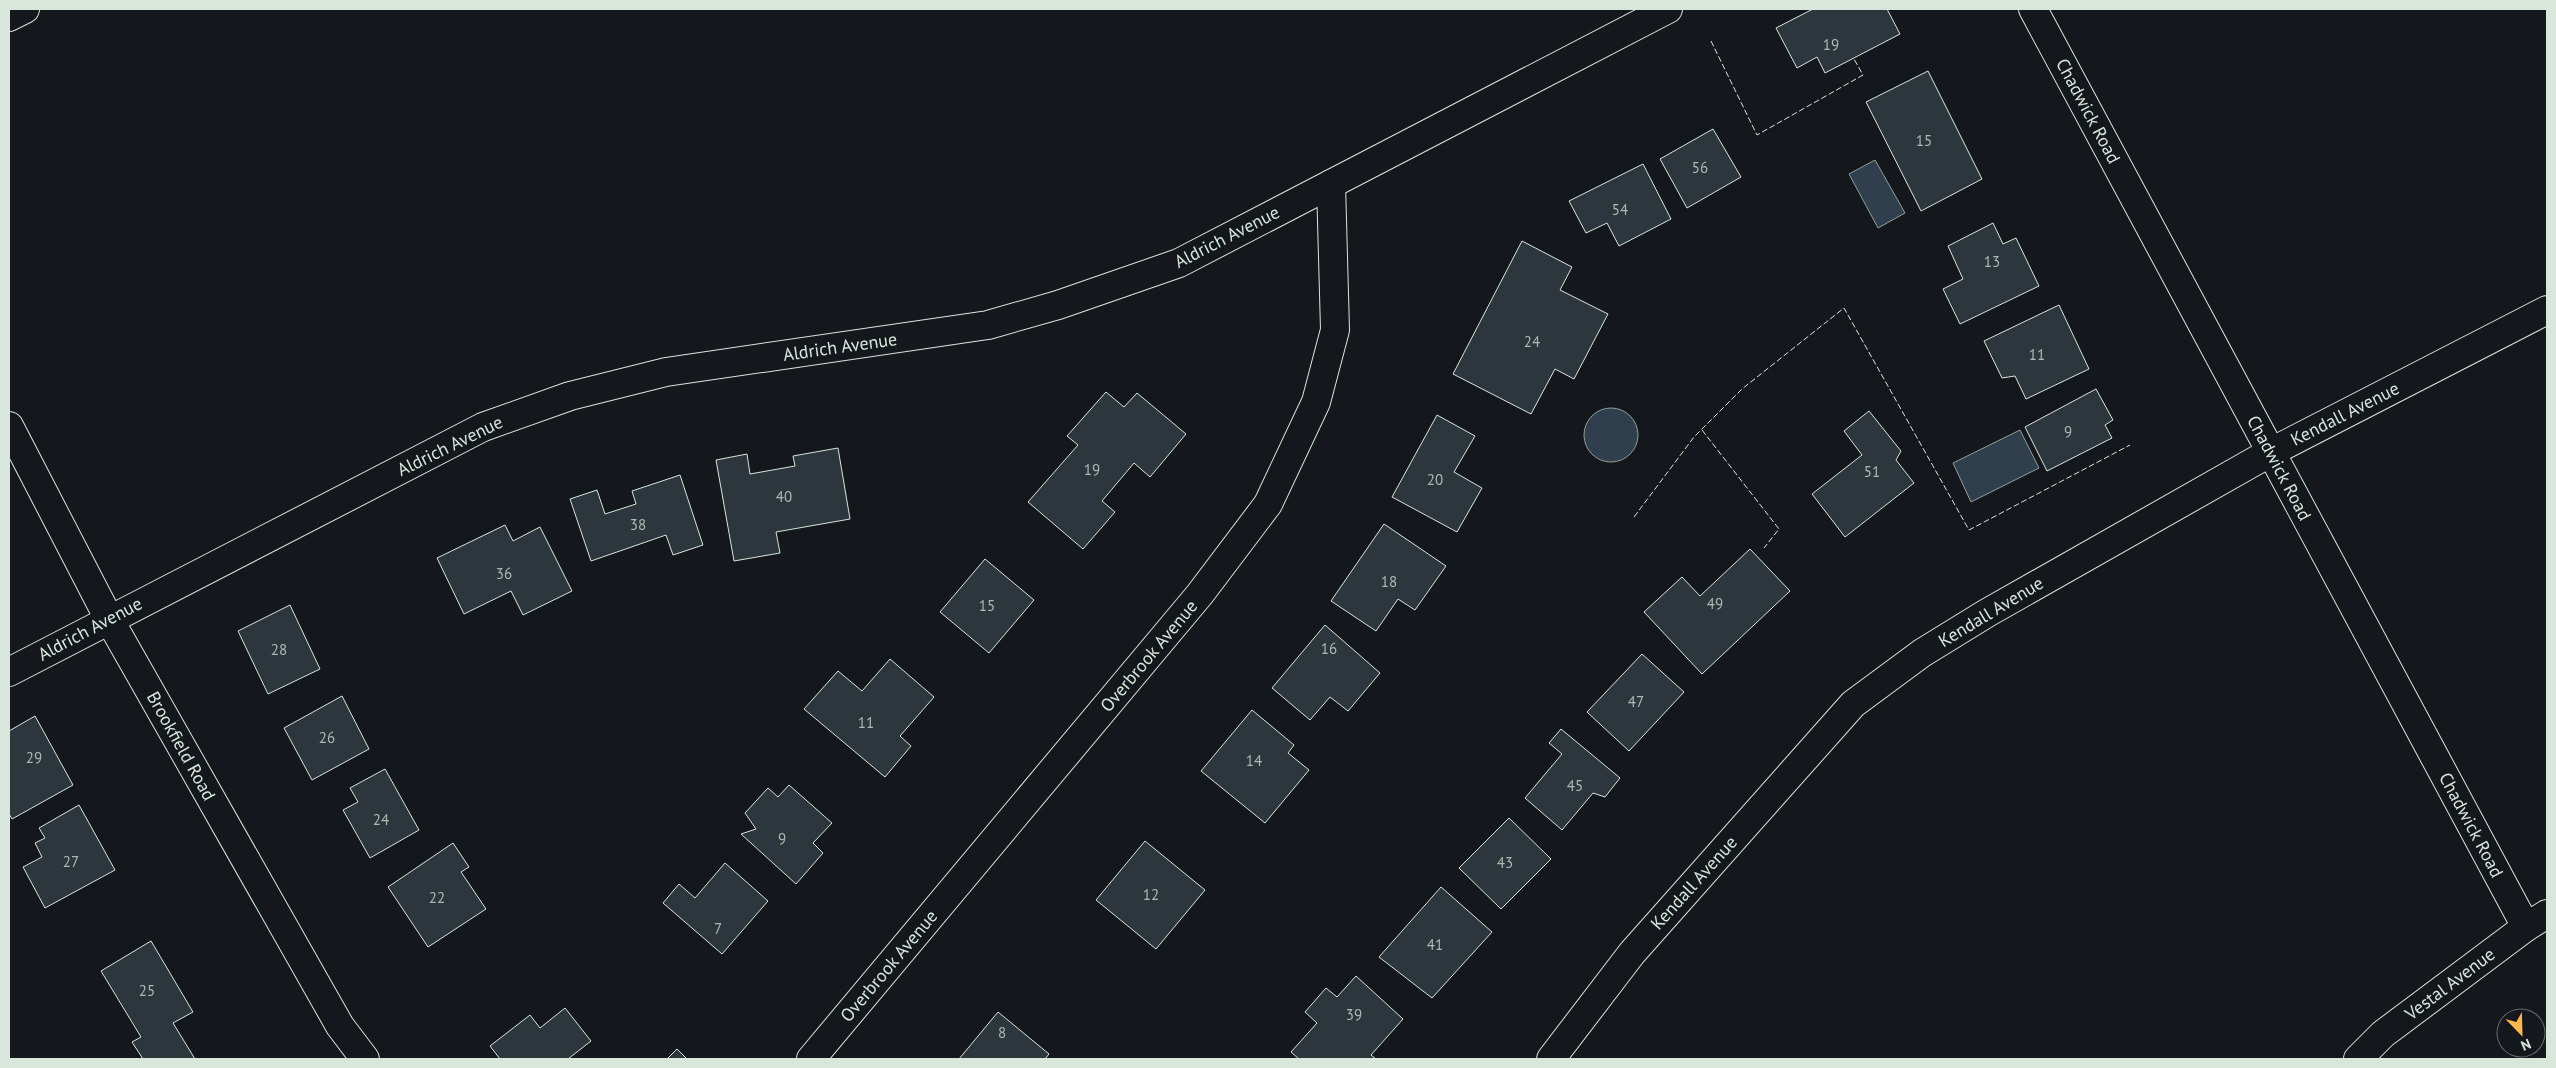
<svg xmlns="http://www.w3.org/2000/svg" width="2556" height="1068" font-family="'PT Sans',sans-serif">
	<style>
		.water { fill: #2f3f4d; stroke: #939e99 }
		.building { fill: #2c363c; stroke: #d8e6dc }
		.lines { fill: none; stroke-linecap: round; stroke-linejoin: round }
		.minor-casing { stroke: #d8e6dc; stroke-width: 30 }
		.tertiary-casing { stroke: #d8e6dc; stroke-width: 30 }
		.minor { stroke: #14181c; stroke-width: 28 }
		.tertiary { stroke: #14181c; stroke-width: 28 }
		.fence { stroke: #d8e6dc; stroke-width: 1; stroke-dasharray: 6 2.5; stroke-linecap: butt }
		.labels { text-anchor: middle; stroke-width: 4; stroke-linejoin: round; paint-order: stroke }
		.number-label { font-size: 15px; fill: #adbab4 }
		.street-label { font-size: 18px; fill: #d8e6dc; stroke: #14181c }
	</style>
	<rect width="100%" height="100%" fill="#14181c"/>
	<g class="water">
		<polygon points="1875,160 1905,213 1878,228 1849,174"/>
		<circle cx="1611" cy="435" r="27"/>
		<polygon points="2020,430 2039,468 1971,502 1953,463"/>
	</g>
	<g class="building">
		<polygon points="1813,9 1887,9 1900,34 1825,73 1817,57 1797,68 1776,28"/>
		<polygon points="1928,71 1982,179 1921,211 1866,102"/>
		<polygon points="1713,129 1741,177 1687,208 1660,159"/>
		<polygon points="1643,164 1671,219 1619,246 1607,223 1586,233 1569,201"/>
		<polygon points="1993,223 2003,244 2016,238 2039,286 1960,324 1943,289 1963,279 1948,246"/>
		<polygon points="1522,241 1572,267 1560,290 1608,314 1574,379 1555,369 1531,414 1453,374"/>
		<polygon points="2059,305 2089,369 2026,399 2015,376 2002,378 1984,341"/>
		<polygon points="2096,389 2113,420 2105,425 2112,438 2047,471 2025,427"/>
		<polygon points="1106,392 1124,407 1137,393 1186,434 1150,477 1134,463 1102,501 1115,512 1083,549 1028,502 1078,445 1067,436"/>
		<polygon points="1869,411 1901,451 1896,460 1914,483 1845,537 1812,494 1862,455 1844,431"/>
		<polygon points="1437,415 1475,436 1454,472 1482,488 1457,532 1392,497"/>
		<polygon points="838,448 850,519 776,532 780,553 734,561 716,460 747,454 750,474 795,466 793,456"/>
		<polygon points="680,475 703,545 673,555 666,535 591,561 570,499 597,490 605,514 636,504 632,491"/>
		<polygon points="1384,524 1446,566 1415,610 1398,599 1376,631 1331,601"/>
		<polygon points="505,525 513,541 540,527 572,591 523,615 511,591 464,614 437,558"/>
		<polygon points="1750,549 1790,591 1702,674 1644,612 1682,577 1700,596"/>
		<polygon points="985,559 1034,600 989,653 940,612"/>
		<polygon points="290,605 320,669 268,694 238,631"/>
		<polygon points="1325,625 1380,673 1348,711 1330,697 1310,720 1272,688"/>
		<polygon points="1642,654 1684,692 1629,751 1587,712"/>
		<polygon points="890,659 934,697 900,736 911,746 885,777 804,709 838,671 862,691"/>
		<polygon points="342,696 369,749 312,780 284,728"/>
		<polygon points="1252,710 1294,745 1288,753 1309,770 1265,823 1201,771"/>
		<polygon points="35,716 73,785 12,819 9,814 9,731"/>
		<polygon points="1561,729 1620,778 1605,797 1593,793 1562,830 1525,798 1562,754 1549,743"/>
		<polygon points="385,769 419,830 370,858 343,810 358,802 350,788"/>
		<polygon points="789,785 832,823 813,843 823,853 796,884 741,834 756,829 745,813 768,788 778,797"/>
		<polygon points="79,805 115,870 45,908 23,867 42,857 35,843 45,838 39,828"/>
		<polygon points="1509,818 1551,859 1501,909 1459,868"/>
		<polygon points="1145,841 1205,890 1156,949 1096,900"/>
		<polygon points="453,843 469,867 461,872 486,909 428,947 388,887"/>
		<polygon points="725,863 768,901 722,954 663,903 679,884 695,898"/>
		<polygon points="1441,887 1492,932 1432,998 1379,957"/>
		<polygon points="151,941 193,1012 173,1023 195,1059 143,1059 132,1042 141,1037 101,971"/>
		<polygon points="1356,976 1403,1019 1371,1055 1376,1059 1299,1059 1291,1052 1317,1023 1305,1012 1326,988 1337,997"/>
		<polygon points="565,1008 591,1041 568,1059 500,1059 490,1046 530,1015 540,1028"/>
		<polygon points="998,1012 1049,1054 1045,1059 959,1059"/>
		<polygon points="677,1049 687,1059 667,1059"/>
	</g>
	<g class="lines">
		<defs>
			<g id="minor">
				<polyline points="2033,9 2526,927"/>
				<polyline points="9,17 25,9"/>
				<polyline points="9,426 109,619 340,1026 365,1059"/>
				<polyline points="9,672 483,427 570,396 666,372 988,325 1058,305 1179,263 1668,9"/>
				<polyline points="811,1059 1200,594 1268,504 1316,402 1335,330 1331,184"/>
				<polyline points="1551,1059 1632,953 1853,704 1922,653 1987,613 2271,452 2547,310"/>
			</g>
			<polyline id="tertiary" points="2358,1059 2383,1034 2526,927 2547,914"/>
		</defs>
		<use href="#minor" class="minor-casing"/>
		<use href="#tertiary" class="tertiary-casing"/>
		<use href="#minor" class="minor"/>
		<use href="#tertiary" class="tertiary"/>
		<g class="fence">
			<polyline points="1711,41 1757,135 1863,75 1854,59"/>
			<polyline points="1702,430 1779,529 1764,548"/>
			<polyline points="1634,517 1694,437 1742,389 1844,308 1969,530 2130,445"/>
		</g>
	</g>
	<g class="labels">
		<g class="number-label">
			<text x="1831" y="50">19</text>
			<text x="1924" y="146">15</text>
			<text x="1700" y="173">56</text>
			<text x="1620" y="215">54</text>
			<text x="1992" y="267">13</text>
			<text x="1532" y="347">24</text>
			<text x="2037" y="360">11</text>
			<text x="2068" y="437">9</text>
			<text x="1092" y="475">19</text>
			<text x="1872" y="477">51</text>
			<text x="1435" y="485">20</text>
			<text x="784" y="502">40</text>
			<text x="638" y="530">38</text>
			<text x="504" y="579">36</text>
			<text x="1389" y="587">18</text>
			<text x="1715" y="609">49</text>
			<text x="987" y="611">15</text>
			<text x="1329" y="654">16</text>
			<text x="279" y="655">28</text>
			<text x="1636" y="707">47</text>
			<text x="866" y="728">11</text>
			<text x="327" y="743">26</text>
			<text x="34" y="763">29</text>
			<text x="1254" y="766">14</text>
			<text x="1575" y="791">45</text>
			<text x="381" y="825">24</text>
			<text x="782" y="844">9</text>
			<text x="71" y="867">27</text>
			<text x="1505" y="868">43</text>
			<text x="1151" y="900">12</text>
			<text x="437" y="903">22</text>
			<text x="718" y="934">7</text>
			<text x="1435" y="950">41</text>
			<text x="147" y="996">25</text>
			<text x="1354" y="1020">39</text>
			<text x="1002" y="1038">8</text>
		</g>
		<g class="street-label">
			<text transform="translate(2088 111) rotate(62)" y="6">Chadwick Road</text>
			<text transform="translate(1227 237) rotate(-27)" y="6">Aldrich Avenue</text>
			<text transform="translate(840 347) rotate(-8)" y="6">Aldrich Avenue</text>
			<text transform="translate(2345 414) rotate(-27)" y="6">Kendall Avenue</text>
			<text transform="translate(450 446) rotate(-26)" y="6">Aldrich Avenue</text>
			<text transform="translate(2279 468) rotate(62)" y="6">Chadwick Road</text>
			<text transform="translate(1991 612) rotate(-31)" y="6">Kendall Avenue</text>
			<text transform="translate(90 629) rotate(-28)" y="6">Aldrich Avenue</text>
			<text transform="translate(1149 656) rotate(-50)" y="6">Overbrook Avenue</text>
			<text transform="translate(181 746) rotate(61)" y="6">Brookfield Road</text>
			<text transform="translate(2471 825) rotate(62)" y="6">Chadwick Road</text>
			<text transform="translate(1694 883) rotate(-48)" y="6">Kendall Avenue</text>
			<text transform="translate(889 966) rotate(-50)" y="6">Overbrook Avenue</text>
			<text transform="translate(2450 984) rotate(-37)" y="6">Vestal Avenue</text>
		</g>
	</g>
	<rect width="2556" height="1068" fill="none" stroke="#d8e6dc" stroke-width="20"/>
	<g transform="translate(2521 1033) rotate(157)"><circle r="24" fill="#14181c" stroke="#626a69"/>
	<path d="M0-4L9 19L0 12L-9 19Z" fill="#ffb74d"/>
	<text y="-8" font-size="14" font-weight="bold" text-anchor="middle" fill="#d8e6dc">N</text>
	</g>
</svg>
